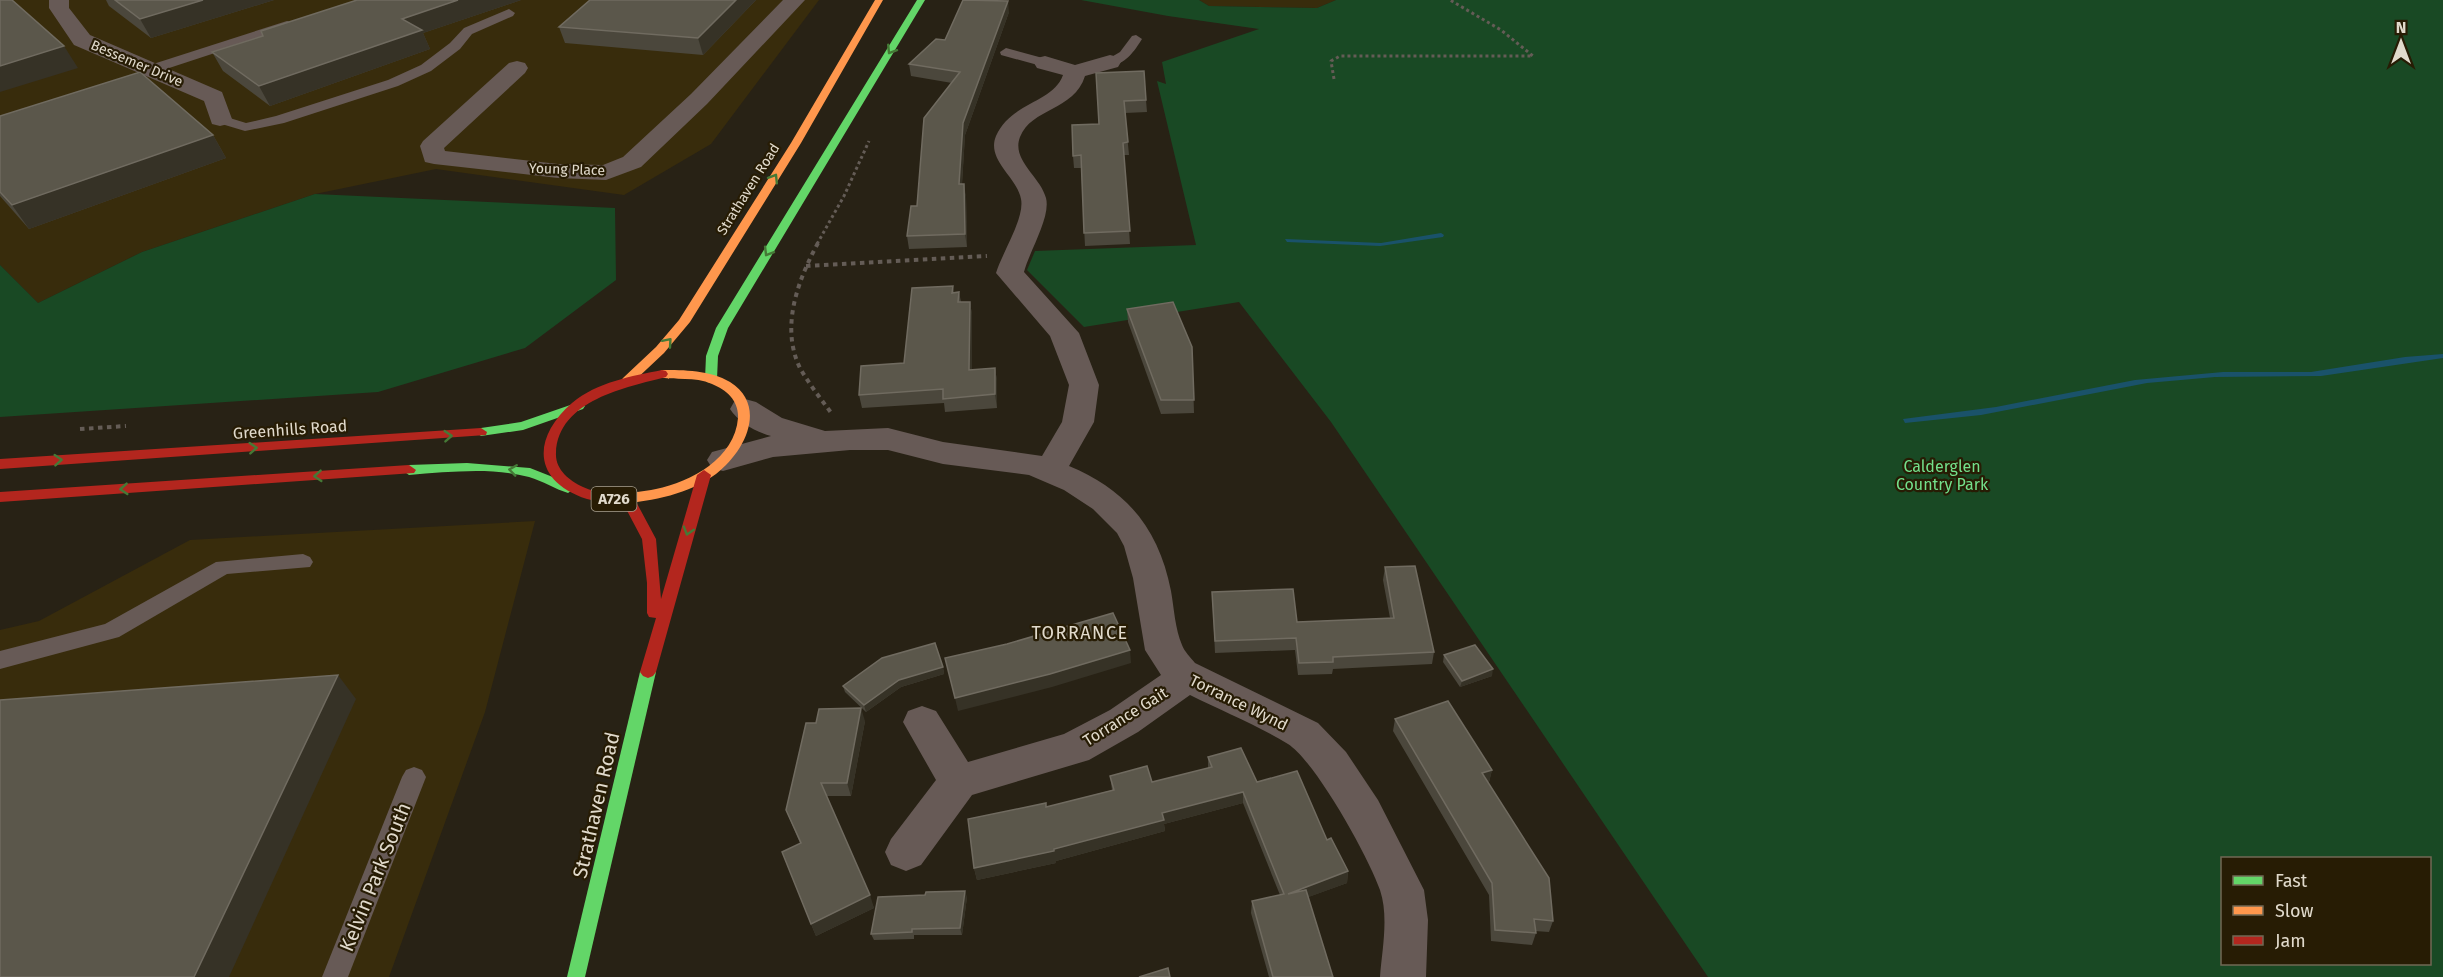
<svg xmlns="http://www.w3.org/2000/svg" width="2443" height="977" font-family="'Fira Sans',sans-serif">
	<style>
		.built { fill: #382c0c }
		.green { fill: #194924; fill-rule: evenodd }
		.water { fill: #1a526a }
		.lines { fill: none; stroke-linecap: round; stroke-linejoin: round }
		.path-far1 { stroke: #645c56; stroke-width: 3; stroke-dasharray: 3 3; stroke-linecap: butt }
		.path { stroke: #645c56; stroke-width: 4; stroke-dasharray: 4.5 4.5; stroke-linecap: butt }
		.lane { fill: #675a56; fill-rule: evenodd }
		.street { fill: #675a56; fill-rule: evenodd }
		.fast { fill: #63d668; fill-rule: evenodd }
		.slow { fill: #ff974d; fill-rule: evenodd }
		.jam { fill: #b3261e; fill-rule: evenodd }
		.wall { fill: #4b473c }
		.shaded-wall { fill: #363226 }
		.building { fill: #5b574b; stroke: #706b60; stroke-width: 1.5 }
		.oneway { stroke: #457936 }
		.labels { text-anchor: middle; stroke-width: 4.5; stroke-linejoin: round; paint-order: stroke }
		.far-street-label { font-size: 14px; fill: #e1dacc; stroke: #271c04 }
		.shield { fill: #271c04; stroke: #a9a190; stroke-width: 1.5 }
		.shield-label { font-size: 15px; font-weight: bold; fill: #e1dacc }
		.street-label { font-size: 16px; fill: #e1dacc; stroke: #271c04 }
		.park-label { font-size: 16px; fill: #73e08b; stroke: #271c04 }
		.neighbourhood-label { font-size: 18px; letter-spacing: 1.5px; fill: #e1dacc; stroke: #271c04 }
		.near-street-label { font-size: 20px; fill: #e1dacc; stroke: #271c04 }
	</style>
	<rect width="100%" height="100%" fill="#282215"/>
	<g class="built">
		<polygon points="0,0 819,0 711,144 624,195 436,169 315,194 142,252 38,303 0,265"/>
		<polygon points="1199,0 1336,0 1317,8 1209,6"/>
		<polygon points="535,521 485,712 389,977 0,977 0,630 39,621 190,540"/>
	</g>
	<g class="green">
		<path d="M1081,0H1199L1209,6L1317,8L1336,0H2443V977H1708L1331,422L1239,302L1084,327L1027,270L1035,251L1196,245L1157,81L1166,84L1162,62L1259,29L1168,16ZM2222,858H2430V964H2222Z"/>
		<polygon points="315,194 615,208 616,280 525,348 378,392 0,417 0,265 38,303 142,252"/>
	</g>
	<g class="water">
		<polygon points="1441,233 1444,235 1443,237 1380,246 1287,242 1285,239 1381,243"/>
		<polygon points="2443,354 2443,358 2321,376 2215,377 2147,383 1981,415 1905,423 1903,419 1996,407 2135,380 2223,372 2311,372 2405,357"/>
	</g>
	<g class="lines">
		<g class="path-far1">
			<polyline points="1334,79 1331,61 1340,56 1533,56 1501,30 1450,0"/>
			<polyline points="817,244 844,196 869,141"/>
		</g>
		<g class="path">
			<path d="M818,243C798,280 780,327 800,368C809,384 821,399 832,414"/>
			<polyline points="806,266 987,256"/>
			<polyline points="80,429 126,426"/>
		</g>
		<g class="lane">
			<polygon points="509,9 515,13 513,16 472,34 460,49 431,71 398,86 284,123 245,131 215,122 213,119 220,115 246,123 276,116 388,80 421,65 450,43 464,28"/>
			<polygon points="287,21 291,22 293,25 291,28 157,72 147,72 145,69 147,66"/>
			<path d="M1136,35L1142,39C1134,52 1123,68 1105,65L1103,62L1120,52L1132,36Z"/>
			<polygon points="1006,48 1050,60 1052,63 1045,67 1001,55 1000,52"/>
			<polygon points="303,554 310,557 313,562 310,567 227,574 119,637 0,669 0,651 105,624 216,562"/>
			<polygon points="414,767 422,770 426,777 348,977 322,977 402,777 406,770"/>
		</g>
		<g class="street">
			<polygon points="49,0 69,0 69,8 90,35 222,92 232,119 228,124 220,126 212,124 204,101 74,45 49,8"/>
			<polygon points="783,0 805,0 707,104 641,167 606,180 558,178 434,164 425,162 420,146 423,141 509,63 517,61 525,63 528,68 525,73 444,148 445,151 558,164 603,165 623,157 691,94"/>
			<path d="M1110,55L1118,57L1121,62L1118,67L1085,76C1074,111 1031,108 1020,137C1011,160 1041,177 1046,198C1051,217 1029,252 1024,272L1079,333L1099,385L1094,422L1069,466C1127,490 1159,529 1171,591C1174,608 1175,629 1182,645C1184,651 1191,658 1195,663L1318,723L1346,752L1378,800L1424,890L1428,920L1426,977H1380C1382,950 1389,917 1380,890C1369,858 1316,762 1288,744C1257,725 1222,711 1190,695L1138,732L1089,760L972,795L921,865L906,871L891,865L885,852L891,839L936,780L903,722L908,711L922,706L936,711L968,762L1064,734L1110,710L1161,675L1145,650L1133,578L1124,546L1117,533L1093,509L1064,490L1029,475L943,464L888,450H850L773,457L723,471L712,468L707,460L712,452L771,436C756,432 738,422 730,409L734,402L745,399L756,402L782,418L825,431L888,428L943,442L1042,456L1062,422L1069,385L1050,336L996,273C1002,253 1025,218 1021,199C1017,177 986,160 996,136C1011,102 1053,103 1063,75L1037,68L1034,63L1037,58L1045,56L1075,65Z"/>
		</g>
		<g class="fast">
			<polygon points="917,0 925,0 728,328 718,356 717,379 711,383 707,382 705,379 706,356 716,328"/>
			<polygon points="579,402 585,406 583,409 523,430 481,436 475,432 481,428 521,422"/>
			<path d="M467,463L530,468L573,485L575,488L568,493C555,489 543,481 529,477C491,467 448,472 409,475L402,470L409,465Z"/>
			<polygon points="648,666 653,668 656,672 585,977 567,977 640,672 643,668"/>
		</g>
		<g class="slow">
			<polygon points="875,0 883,0 801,143 690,322 664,353 631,384 623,384 621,381 623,378 656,347 679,320 791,143"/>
			<path d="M662,370C684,370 710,370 730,382C768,406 745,452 716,474C689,494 653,501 620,504L615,502L613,499L615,496C628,492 643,492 656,489C691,482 735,458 738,418C739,401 727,390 712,384C694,376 676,381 658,377L656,374Z"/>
		</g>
		<g class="jam">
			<path d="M662,370L666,371L668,374L666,377C627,387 558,400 556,453C555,469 569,481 583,487C599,495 617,491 633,496L656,539L661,599L697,475L704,470L711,475L656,672L653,676L648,678L643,676L640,672L656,618L649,617L647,613V583L642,539L623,503C612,505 598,502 587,499C532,481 532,438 572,403C597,382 632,376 662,370Z"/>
			<polygon points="481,428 487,432 486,435 0,469 0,459"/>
			<polygon points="409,465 416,470 414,473 0,502 0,492"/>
		</g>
	</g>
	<g class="wall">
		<polygon points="106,0 274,0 151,38 109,6"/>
		<polygon points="357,0 521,0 423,33 430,49 270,106 223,71 212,52 263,36"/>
		<polygon points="590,0 756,0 703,55 565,43 559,27"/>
		<polygon points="1009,12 965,135 962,184 966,196 967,247 909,249 907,236 917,206 952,83 911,76 909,64 945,40"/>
		<polygon points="1096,73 1146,100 1147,112 1125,113 1129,155 1124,155 1130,244 1085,246 1081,168 1074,168 1073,156 1099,124"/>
		<polygon points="0,116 213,135 226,158 29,229 0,196"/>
		<polygon points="953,286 954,293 959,292 961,302 970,302 972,315 972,370 995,368 997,381 997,408 945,412 944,403 862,408 859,395 904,363"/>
		<polygon points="1127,309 1192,347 1194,413 1161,414 1128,322"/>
		<polygon points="1385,567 1434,652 1432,664 1333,669 1332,674 1298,675 1295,650 1215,653 1212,592 1297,622 1390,618 1383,580"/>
		<polygon points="1444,655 1492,676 1460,687 1443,662"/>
		<polygon points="943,667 944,674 901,687 866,712 845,692 843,686"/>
		<polygon points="1395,719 1492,770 1489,782 1487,782 1553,921 1549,932 1535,931 1536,933 1532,945 1491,941 1489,895 1393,731"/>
		<polygon points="865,721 851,796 826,796 874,908 816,936 811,924 800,843 786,810"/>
		<polygon points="1208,757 1257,782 1327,840 1348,871 1347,883 1308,897 1333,977 1269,977 1251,913 1252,901 1280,895 1243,803 1164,824 1165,831 1056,861 1056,863 977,880 974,868 1046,807 1112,790 1110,776 1152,782 1208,768"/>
		<polygon points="967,897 962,935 914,935 914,939 874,940 871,934"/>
	</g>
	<g class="shaded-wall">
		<polygon points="203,0 274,0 151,38 140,19"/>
		<polygon points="458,0 521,0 423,33 430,49 270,106 259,86 402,19"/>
		<polygon points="736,0 756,0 703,55 698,38"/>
		<polygon points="1008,1 1009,12 965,135 961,197 959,184 963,123"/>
		<polygon points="64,46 78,68 0,92 0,66"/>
		<polygon points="213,135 226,158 29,229 12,205"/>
		<polygon points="964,184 966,196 967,247 965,234"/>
		<polygon points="970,302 972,315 972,383 969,370"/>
		<polygon points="995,368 997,381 997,408 995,394"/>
		<polygon points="1130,650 1131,663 1052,687 958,711 955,698"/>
		<polygon points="943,667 944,674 901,687 866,712 864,705 899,680"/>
		<polygon points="1493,669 1492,676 1460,687 1462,681"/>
		<polygon points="338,675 356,699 229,977 194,977"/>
		<polygon points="861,708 865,721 851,796 847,783"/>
		<polygon points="1492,770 1489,782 1479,785 1482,773"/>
		<polygon points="1243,792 1243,803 1164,824 1165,831 1056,861 1056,863 977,880 974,868 1054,849 1162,813"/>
		<polygon points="1348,871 1347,883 1287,905 1288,894"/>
		<polygon points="965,891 967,897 962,935 960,928"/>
		<polygon points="870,895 874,908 816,936 811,924"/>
	</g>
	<g class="building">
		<polygon points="0,0 12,0 64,46 0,66"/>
		<polygon points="115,0 203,0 140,19"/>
		<polygon points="357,0 458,0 402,19 422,30 259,86 212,52 263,36 261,31"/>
		<polygon points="590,0 736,0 698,38 559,27"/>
		<polygon points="963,0 1008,1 963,123 959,184 964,184 965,234 907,236 911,206 917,206 924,118 960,72 909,64 936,39 945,40"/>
		<polygon points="1144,71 1146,100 1124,101 1128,142 1123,143 1130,231 1084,233 1081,155 1073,156 1072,125 1099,124 1096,73"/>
		<polygon points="140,72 213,135 12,205 0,192 0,116"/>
		<polygon points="953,286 952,293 959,292 958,302 970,302 969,370 995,368 995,394 943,399 943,389 859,395 861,366 904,363 912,288"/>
		<polygon points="1173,302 1192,347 1194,400 1161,400 1127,309"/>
		<polygon points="1415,566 1434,652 1333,657 1333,662 1299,663 1296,638 1215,641 1212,592 1293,589 1297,622 1394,618 1385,567"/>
		<polygon points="1113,613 1130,650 1050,674 955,698 945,658 1007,644"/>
		<polygon points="935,643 943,667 899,680 864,705 843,686 882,658"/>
		<polygon points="1475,645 1493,669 1462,681 1444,655"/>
		<polygon points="338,675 194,977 0,977 0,700"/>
		<polygon points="1448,701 1492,770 1482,773 1549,878 1553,921 1534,919 1536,933 1495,930 1492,883 1395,719"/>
		<polygon points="861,708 847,783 821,783 870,895 811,924 782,852 801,843 786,810 806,723 816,723 819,709"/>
		<polygon points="1241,748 1257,782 1297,771 1327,840 1331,838 1348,871 1288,894 1306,890 1333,977 1273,977 1252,901 1284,894 1243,792 1162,813 1164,820 1054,849 1054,851 974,868 968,819 1046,803 1046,807 1114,790 1110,776 1147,766 1152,782 1212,767 1208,757"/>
		<polygon points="965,891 960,928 912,929 912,932 871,934 878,897 925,895 926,892"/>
		<polygon points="1168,968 1170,977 1139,977"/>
	</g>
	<defs><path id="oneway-chevron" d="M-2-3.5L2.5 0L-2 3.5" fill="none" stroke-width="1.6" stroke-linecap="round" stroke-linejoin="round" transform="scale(1.5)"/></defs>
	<g class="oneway">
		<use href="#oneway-chevron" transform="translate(891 50) rotate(122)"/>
		<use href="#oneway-chevron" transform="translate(774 178) rotate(-58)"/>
		<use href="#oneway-chevron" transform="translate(768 252) rotate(121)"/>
		<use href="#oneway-chevron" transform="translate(668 342) rotate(-49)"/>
		<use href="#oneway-chevron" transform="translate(448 436) rotate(-4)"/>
		<use href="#oneway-chevron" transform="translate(253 448) rotate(-4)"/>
		<use href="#oneway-chevron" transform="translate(58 460) rotate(-4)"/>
		<use href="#oneway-chevron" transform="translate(513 470) rotate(-172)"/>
		<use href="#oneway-chevron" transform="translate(318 476) rotate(176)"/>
		<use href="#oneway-chevron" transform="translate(124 489) rotate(176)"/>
		<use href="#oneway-chevron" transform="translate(688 531) rotate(107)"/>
	</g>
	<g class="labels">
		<g class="far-street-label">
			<text transform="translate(137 63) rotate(23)" y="5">Bessemer Drive</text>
			<text transform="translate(567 169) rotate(2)" y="5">Young Place</text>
			<text transform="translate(748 189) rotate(-58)" y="5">Strathaven Road</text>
		</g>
		<rect class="shield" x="591.5" y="487" width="45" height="24" rx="4.5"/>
		<g class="shield-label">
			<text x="614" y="504">A726</text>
		</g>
		<g class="street-label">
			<text transform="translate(290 429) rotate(-4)" y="6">Greenhills Road</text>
			<text transform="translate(1239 702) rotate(26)" y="6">Torrance Wynd</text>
			<text transform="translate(1125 716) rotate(-32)" y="6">Torrance Gait</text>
		</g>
		<g class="park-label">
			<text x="1942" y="472">Calderglen<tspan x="1942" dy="18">Country Park</tspan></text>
		</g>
		<g class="neighbourhood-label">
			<text x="1080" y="639">TORRANCE</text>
		</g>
		<g class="near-street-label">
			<text transform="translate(596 805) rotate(-77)" y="7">Strathaven Road</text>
			<text transform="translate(375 877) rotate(-68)" y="7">Kelvin Park South</text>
		</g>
	</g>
	<rect x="2221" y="857" width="210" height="108" fill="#271c04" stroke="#716854" stroke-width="1.5"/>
	<rect x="2233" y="876" width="30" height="9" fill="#63d668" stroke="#716854" stroke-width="1.5"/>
	<text x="2275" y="887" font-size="18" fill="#e1dacc">Fast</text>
	<rect x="2233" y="906" width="30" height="9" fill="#ff974d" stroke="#716854" stroke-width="1.5"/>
	<text x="2275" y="917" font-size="18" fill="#e1dacc">Slow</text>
	<rect x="2233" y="936" width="30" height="9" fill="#b3261e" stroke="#716854" stroke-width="1.5"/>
	<text x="2275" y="947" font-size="18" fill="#e1dacc">Jam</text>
	<g transform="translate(2401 42)" stroke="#271c04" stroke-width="4.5" paint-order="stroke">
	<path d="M0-4.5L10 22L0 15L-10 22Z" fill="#e1dacc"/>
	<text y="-9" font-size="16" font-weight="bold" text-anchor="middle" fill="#e1dacc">N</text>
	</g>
</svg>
